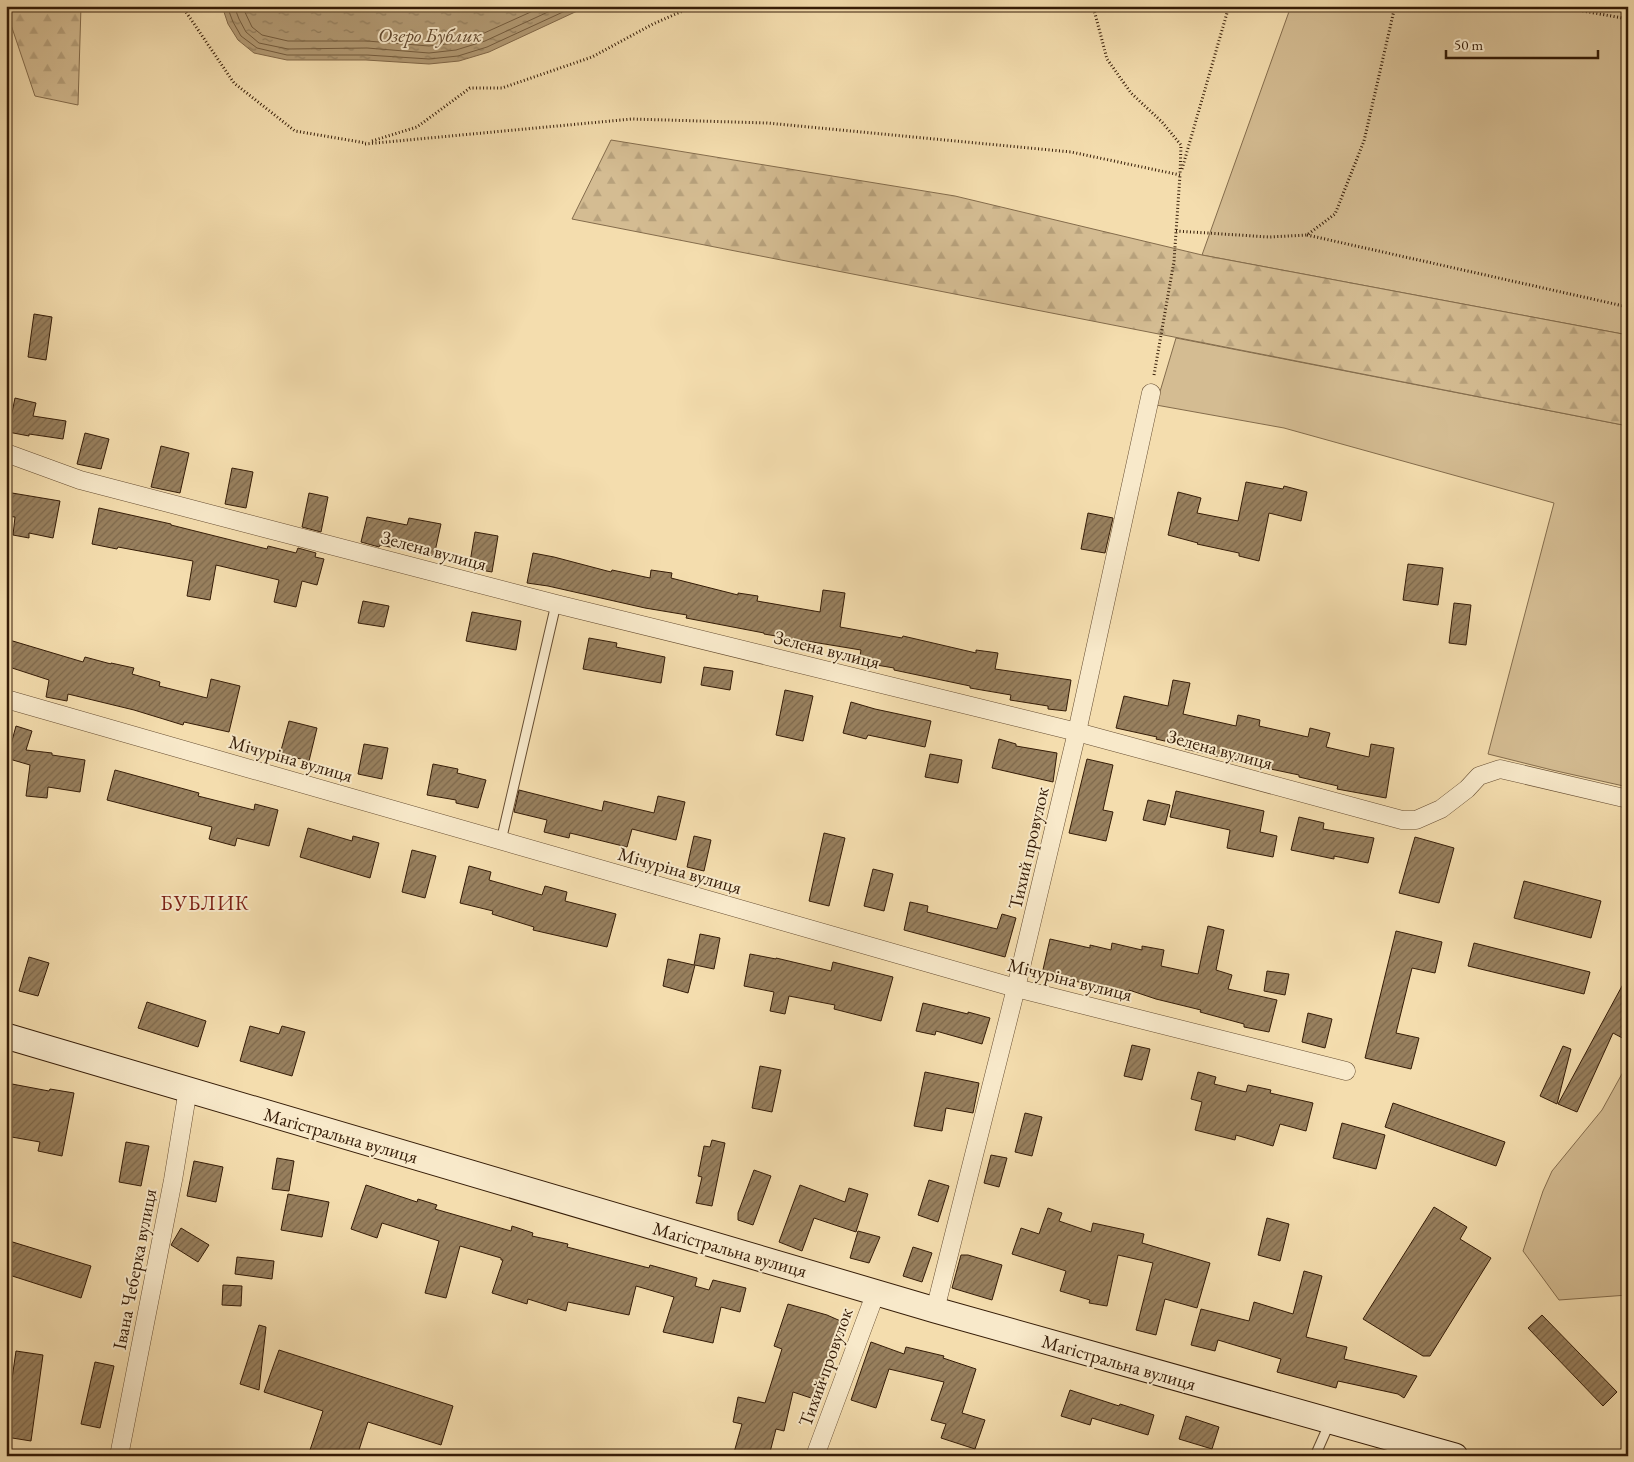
<svg xmlns="http://www.w3.org/2000/svg" width="1634" height="1462" font-family="'EB Garamond',serif">
	<style>
		.green { fill: #d4bc92; stroke: #846c4c }
		.forest { fill: url(#forest-firs); stroke: #846c4c }
		.water { fill: url(#water-ripples); stroke: #816849 }
		.lines { fill: none; stroke-linecap: round; stroke-linejoin: round }
		.shore { stroke: #745c3e; stroke-width: 1 }
		.building { fill: url(#building-hatch); stroke: #351c07 }
		.service-casing { stroke: #654c31; stroke-width: 11 }
		.minor-casing { stroke: #654c31; stroke-width: 19 }
		.secondary-casing { stroke: #351c07; stroke-width: 27 }
		.path { stroke: #351c07; stroke-width: 3; stroke-dasharray: 1 2.5; stroke-linecap: butt }
		.service { stroke: #f8e9ca; stroke-width: 9 }
		.minor { stroke: #f8e9ca; stroke-width: 18 }
		.secondary { stroke: #f8e9ca; stroke-width: 25 }
		.labels { text-anchor: middle; stroke-width: 4; stroke-linejoin: round; paint-order: stroke }
		.street-label { font-size: 19px; fill: #351c07; stroke: #f8e9ca }
		.water-label { font-size: 20px; font-style: italic; fill: #61482e; stroke: #f8e9ca }
		.quarter-label { font-size: 21px; letter-spacing: 1px; fill: #7a1f14; stroke: #f8e9ca }
	</style>
	<defs>
		<pattern id="forest-firs" width="22" height="20" patternUnits="userSpaceOnUse" patternTransform="scale(1.25)"><rect width="22" height="20" fill="#d4bc92"/><path d="M5 1l3.5 6h-7zM16 11l3.5 6h-7z" fill="#b7a17c"/></pattern>
		<pattern id="water-ripples" width="26" height="14" patternUnits="userSpaceOnUse" patternTransform="scale(1.25)"><rect width="26" height="14" fill="#b39b75"/><path d="M2 4q2-2 4 0t4 0M15 11q2-2 4 0t4 0" fill="none" stroke="#927e5e"/></pattern>
		<pattern id="building-hatch" width="6" height="6" patternUnits="userSpaceOnUse" patternTransform="scale(1.25)"><rect width="6" height="6" fill="#98805e"/><path d="M-1 1l2-2M0 6l6-6M5 7l2-2" fill="none" stroke="#7d684c"/></pattern>
	</defs>
	<rect width="100%" height="100%" fill="#f4ddae"/>
	<filter id="stains"><feTurbulence type="fractalNoise" baseFrequency=".004" numOctaves="4"/><feColorMatrix values="0 0 0 0 .2 0 0 0 0 .09 0 0 0 0 .02 0 0 0 .5 -.17"/></filter>
	<radialGradient id="worn" r=".72"><stop offset=".6" stop-color="#630" stop-opacity="0"/><stop offset="1" stop-color="#630" stop-opacity=".3"/></radialGradient>
	<g class="green">
		<polygon points="1291,6 1628,6 1628,335 1202,255"/>
		<polygon points="1176,338 1628,426 1628,787 1552,770 1488,754 1554,503 1284,428 1156,405"/>
		<polygon points="1628,1063 1628,1295 1559,1300 1523,1251 1543,1191 1552,1171 1602,1110"/>
	</g>
	<g class="forest">
		<polygon points="6,6 81,6 78,105 35,96 6,10"/>
		<polygon points="611,140 955,196 1202,255 1628,335 1628,426 572,219"/>
	</g>
	<polygon class="water" points="222,6 588,6 489,52 459,61 429,64 366,60 287,60 254,53 238,40 228,24"/>
	<g class="lines">
		<g class="shore">
			<polyline points="227,6 233,22 241,36 257,48 287,55 367,55 429,59 458,56 487,47 576,6"/>
			<polyline points="234,6 239,19 246,32 259,43 288,49 367,48 429,53 456,50 485,41 561,6"/>
			<polyline points="242,6 252,27 262,35 288,41 367,41 429,46 455,43 482,34 544,6"/>
		</g>
	</g>
	<g class="building">
		<polygon points="34,314 52,317 46,360 28,357"/>
		<polygon points="15,398 36,403 33,416 66,421 63,439 29,434 29,436 8,432"/>
		<polygon points="85,433 109,439 101,469 77,464"/>
		<polygon points="161,446 189,453 180,493 151,487"/>
		<polygon points="232,468 253,472 246,508 225,504"/>
		<polygon points="1246,482 1283,489 1284,486 1307,492 1301,521 1269,513 1259,561 1239,556 1239,553 1197,544 1198,543 1168,535 1178,492 1201,498 1197,513 1238,521"/>
		<polygon points="6,492 60,501 53,538 29,533 29,538 13,535 15,517 6,516"/>
		<polygon points="309,493 328,497 321,532 302,527"/>
		<polygon points="99,508 171,524 171,525 267,549 268,546 296,553 298,548 316,553 315,557 324,559 317,585 302,581 296,607 274,602 279,580 216,565 210,600 187,596 193,561 118,547 117,549 92,544"/>
		<polygon points="1088,513 1113,518 1105,553 1081,549"/>
		<polygon points="367,517 407,525 409,518 441,524 434,556 380,545 379,547 361,542"/>
		<polygon points="475,532 498,536 492,572 469,568"/>
		<polygon points="533,553 554,557 611,572 612,570 650,578 651,570 672,573 671,578 738,595 738,593 758,596 757,601 820,612 823,590 845,593 840,627 902,638 903,636 976,653 976,650 998,653 995,669 1071,680 1066,711 1048,709 1048,706 1010,700 1011,695 970,688 970,686 894,670 894,668 859,662 861,650 764,634 764,633 686,618 687,615 645,608 548,586 527,583"/>
		<polygon points="1408,564 1443,568 1438,605 1403,600"/>
		<polygon points="363,601 389,606 384,627 358,623"/>
		<polygon points="1454,603 1471,605 1466,645 1449,643"/>
		<polygon points="472,612 521,621 516,650 466,641"/>
		<polygon points="589,638 617,643 616,647 665,657 661,683 583,669"/>
		<polygon points="6,639 83,662 85,657 111,664 111,663 134,668 132,674 160,682 159,686 207,698 211,679 240,686 229,732 184,722 183,725 134,710 68,694 67,701 46,697 49,680 6,666"/>
		<polygon points="704,667 733,671 730,690 701,685"/>
		<polygon points="1173,680 1190,683 1183,714 1236,726 1238,715 1260,720 1259,726 1308,737 1310,728 1330,733 1326,747 1369,757 1371,744 1394,748 1386,798 1337,789 1338,786 1299,777 1299,775 1228,760 1229,759 1185,749 1186,746 1156,739 1157,737 1116,728 1124,696 1168,706"/>
		<polygon points="785,690 813,696 803,741 776,735"/>
		<polygon points="851,702 875,709 931,721 925,747 868,735 866,739 843,733"/>
		<polygon points="289,721 317,728 309,761 280,754"/>
		<polygon points="16,726 32,731 26,750 52,753 52,755 85,760 80,792 48,787 47,798 26,796 30,765 6,758 6,747 10,748"/>
		<polygon points="999,739 1016,744 1016,746 1057,753 1053,782 992,768"/>
		<polygon points="364,744 388,748 382,779 358,774"/>
		<polygon points="930,754 962,760 958,783 925,777"/>
		<polygon points="1087,759 1113,765 1103,810 1113,812 1106,841 1069,833"/>
		<polygon points="433,764 458,769 457,773 486,780 478,808 456,803 456,800 427,795"/>
		<polygon points="115,770 199,793 198,796 254,810 255,804 278,810 269,846 237,838 235,846 209,839 212,827 107,800"/>
		<polygon points="519,790 602,811 604,801 654,813 658,796 685,802 676,840 632,829 627,847 570,833 569,838 544,832 547,820 514,812"/>
		<polygon points="1176,791 1264,811 1260,832 1277,836 1273,857 1227,848 1230,830 1170,817"/>
		<polygon points="1148,800 1170,805 1165,825 1143,820"/>
		<polygon points="1299,817 1324,823 1323,829 1374,838 1368,863 1334,856 1334,859 1291,850"/>
		<polygon points="308,828 352,841 353,836 379,843 370,878 300,857"/>
		<polygon points="824,833 845,838 829,906 809,901"/>
		<polygon points="694,836 711,840 704,871 687,867"/>
		<polygon points="1415,837 1454,848 1439,903 1399,893"/>
		<polygon points="412,850 436,856 425,898 402,892"/>
		<polygon points="469,866 491,872 489,880 542,895 545,886 567,892 565,901 616,914 607,947 533,930 534,927 492,914 493,911 460,903"/>
		<polygon points="873,869 893,874 884,911 864,906"/>
		<polygon points="1524,881 1601,901 1591,938 1514,918"/>
		<polygon points="910,902 928,906 927,912 997,929 1002,914 1016,918 1005,957 904,930"/>
		<polygon points="1208,926 1224,930 1216,970 1232,975 1228,989 1277,1000 1269,1032 1244,1027 1244,1024 1200,1012 1201,1010 1156,999 1129,990 1127,997 1101,992 1102,987 1042,974 1050,939 1090,948 1090,945 1111,950 1112,943 1142,950 1142,946 1164,950 1161,966 1198,974"/>
		<polygon points="1396,931 1442,942 1435,973 1412,968 1396,1033 1419,1038 1411,1069 1365,1058"/>
		<polygon points="700,934 720,938 714,969 695,965 688,993 663,986 668,959 694,965"/>
		<polygon points="1474,943 1590,972 1584,994 1468,966"/>
		<polygon points="750,954 776,959 776,958 831,971 833,962 893,977 881,1021 834,1009 835,1005 789,996 785,1014 770,1011 774,992 744,986"/>
		<polygon points="29,957 49,963 38,996 19,991"/>
		<polygon points="1267,971 1289,974 1285,995 1264,991"/>
		<polygon points="1628,975 1628,1041 1613,1033 1577,1112 1558,1104"/>
		<polygon points="147,1002 206,1021 198,1047 138,1028"/>
		<polygon points="923,1003 968,1014 968,1012 990,1018 982,1044 936,1031 935,1035 916,1031"/>
		<polygon points="1308,1013 1332,1019 1325,1048 1302,1042"/>
		<polygon points="250,1026 279,1034 282,1026 305,1032 292,1076 240,1061"/>
		<polygon points="1132,1045 1150,1049 1142,1080 1124,1076"/>
		<polygon points="1563,1046 1571,1049 1557,1104 1540,1096"/>
		<polygon points="760,1066 781,1070 772,1112 752,1108"/>
		<polygon points="925,1072 979,1083 973,1113 946,1108 942,1131 914,1126"/>
		<polygon points="1198,1072 1216,1077 1214,1084 1246,1092 1248,1085 1271,1090 1270,1093 1313,1103 1306,1131 1280,1124 1273,1146 1236,1135 1235,1140 1195,1130 1202,1102 1191,1099"/>
		<polygon points="12,1084 49,1091 50,1089 74,1093 62,1156 38,1151 40,1142 6,1136 6,1115"/>
		<polygon points="1393,1103 1505,1142 1496,1166 1385,1127"/>
		<polygon points="1025,1113 1042,1117 1032,1156 1015,1152"/>
		<polygon points="1342,1123 1385,1135 1376,1169 1333,1158"/>
		<polygon points="712,1140 725,1143 712,1206 696,1203 702,1177 698,1176 704,1146 710,1147"/>
		<polygon points="126,1142 149,1146 141,1186 119,1182"/>
		<polygon points="991,1155 1007,1158 999,1187 984,1183"/>
		<polygon points="277,1158 294,1161 289,1191 272,1189"/>
		<polygon points="194,1161 223,1167 216,1202 187,1196"/>
		<polygon points="754,1170 771,1176 753,1225 738,1220 738,1213"/>
		<polygon points="929,1180 949,1186 938,1222 918,1215"/>
		<polygon points="366,1185 417,1202 418,1199 437,1205 435,1209 511,1231 512,1226 533,1233 532,1236 568,1244 567,1247 649,1268 650,1265 697,1278 695,1286 709,1290 713,1280 746,1288 740,1312 721,1307 713,1343 663,1332 674,1297 636,1286 629,1315 568,1302 566,1311 528,1299 527,1304 492,1293 503,1260 501,1260 501,1258 460,1246 446,1298 425,1293 439,1241 382,1223 377,1238 351,1229"/>
		<polygon points="800,1185 845,1202 849,1188 868,1194 856,1232 814,1218 802,1251 779,1242"/>
		<polygon points="288,1194 329,1202 322,1237 281,1230"/>
		<polygon points="1434,1207 1467,1227 1460,1239 1491,1258 1430,1356 1423,1356 1363,1319"/>
		<polygon points="1048,1208 1062,1213 1059,1221 1091,1232 1093,1223 1144,1234 1142,1243 1210,1263 1197,1308 1165,1299 1156,1335 1136,1330 1153,1263 1118,1255 1107,1306 1089,1303 1090,1300 1060,1291 1066,1271 1012,1254 1021,1228 1039,1234"/>
		<polygon points="1267,1218 1289,1224 1280,1261 1258,1255"/>
		<polygon points="181,1228 209,1245 198,1262 171,1245"/>
		<polygon points="858,1231 880,1237 869,1263 850,1258"/>
		<polygon points="6,1240 91,1266 81,1298 6,1274"/>
		<polygon points="913,1247 932,1253 922,1282 903,1276"/>
		<polygon points="961,1255 968,1255 1002,1265 992,1300 952,1288"/>
		<polygon points="237,1257 274,1261 272,1279 235,1274"/>
		<polygon points="1304,1271 1322,1276 1306,1337 1347,1347 1344,1359 1417,1376 1404,1398 1398,1394 1338,1381 1336,1388 1277,1372 1281,1359 1218,1340 1215,1351 1191,1345 1201,1309 1249,1321 1254,1302 1293,1314"/>
		<polygon points="223,1285 242,1286 241,1306 222,1305"/>
		<polygon points="788,1304 827,1315 845,1323 838,1340 836,1340 817,1400 793,1392 784,1431 776,1429 769,1456 733,1456 742,1424 733,1422 738,1397 765,1403 782,1349 774,1346"/>
		<polygon points="1542,1315 1617,1392 1603,1406 1528,1328"/>
		<polygon points="259,1325 266,1327 259,1390 240,1384"/>
		<polygon points="871,1342 904,1354 906,1347 944,1356 943,1358 976,1369 962,1413 985,1420 975,1449 941,1438 946,1424 931,1420 944,1382 889,1369 876,1408 851,1400"/>
		<polygon points="279,1350 453,1406 441,1445 368,1422 357,1456 308,1456 323,1411 264,1392"/>
		<polygon points="16,1351 43,1355 31,1441 6,1437 6,1420"/>
		<polygon points="95,1362 114,1366 100,1428 81,1424"/>
		<polygon points="1070,1390 1119,1406 1120,1404 1154,1415 1148,1435 1092,1418 1090,1425 1061,1416"/>
		<polygon points="1186,1416 1219,1427 1212,1449 1179,1439"/>
	</g>
	<g class="lines">
		<defs>
			<g id="service">
				<polyline points="501,841 556,604"/>
				<polyline points="1315,1456 1330,1422"/>
			</g>
			<g id="minor">
				<polyline points="6,453 80,480 556,604 1077,732 1402,820 1416,820 1441,809 1467,789 1479,776 1500,769 1628,799"/>
				<polyline points="6,699 1016,988 1346,1071"/>
				<polyline points="935,1310 1016,988 1077,732 1151,393"/>
				<polyline points="119,1456 173,1180 188,1089"/>
				<polyline points="815,1456 876,1292"/>
			</g>
			<polyline id="secondary" points="6,1036 935,1310 1455,1456"/>
		</defs>
		<use href="#service" class="service-casing"/>
		<use href="#minor" class="minor-casing"/>
		<use href="#secondary" class="secondary-casing"/>
		<g class="path">
			<polyline points="184,6 184,9 234,83 295,131 366,143"/>
			<polyline points="1555,6 1628,19"/>
			<polyline points="372,141 417,127 470,88 502,88 592,57 653,24 694,6"/>
			<polyline points="365,144 632,119 767,123 1071,152 1180,175 1181,145 1162,122 1131,93 1107,59 1093,6"/>
			<polyline points="1182,169 1229,6"/>
			<polyline points="1176,231 1269,237 1307,235 1335,214 1364,141 1395,6"/>
			<polyline points="1307,235 1628,307"/>
			<polyline points="1154,375 1174,261 1180,175"/>
		</g>
		<use href="#service" class="service"/>
		<use href="#minor" class="minor"/>
		<use href="#secondary" class="secondary"/>
	</g>
	<g class="labels">
		<g class="street-label">
			<text transform="translate(434 550) rotate(15)" y="7">Зелена вулиця</text>
			<text transform="translate(827 649) rotate(14)" y="7">Зелена вулиця</text>
			<text transform="translate(1220 749) rotate(15)" y="7">Зелена вулиця</text>
			<text transform="translate(291 758) rotate(16)" y="7">Мічуріна вулиця</text>
			<text transform="translate(1028 848) rotate(-77)" y="7">Тихий провулок</text>
			<text transform="translate(680 870) rotate(16)" y="7">Мічуріна вулиця</text>
			<text transform="translate(1070 979) rotate(14)" y="7">Мічуріна вулиця</text>
			<text transform="translate(341 1135) rotate(16)" y="7">Магістральна вулиця</text>
			<text transform="translate(730 1249) rotate(16)" y="7">Магістральна вулиця</text>
			<text transform="translate(134 1269) rotate(-79)" y="7">Івана Чеберка вулиця</text>
			<text transform="translate(1119 1362) rotate(16)" y="7">Магістральна вулиця</text>
			<text transform="translate(825 1367) rotate(-70)" y="7">Тихий провулок</text>
		</g>
		<g class="water-label">
			<text x="430" y="42">Озеро Бублик</text>
		</g>
		<g class="quarter-label">
			<text x="205" y="910">БУБЛИК</text>
		</g>
	</g>
	<rect width="1634" height="1462" fill="none" stroke="#f4ddae" stroke-width="25"/>
	<rect x="8" y="8" width="1619" height="1447" fill="none" stroke="#351c07" stroke-width="2.5"/>
	<rect x="12" y="12" width="1609" height="1437" fill="none" stroke="#351c07"/>
	<path d="M1446 50v8h152v-8" fill="none" stroke="#351c07" stroke-width="2.5"/>
	<text x="1454" y="50" font-size="15" fill="#351c07" stroke="#f8e9ca" stroke-width="4" paint-order="stroke">50 m</text>
	<rect width="100%" height="100%" filter="url(#stains)"/>
	<rect width="100%" height="100%" fill="url(#worn)"/>
</svg>
